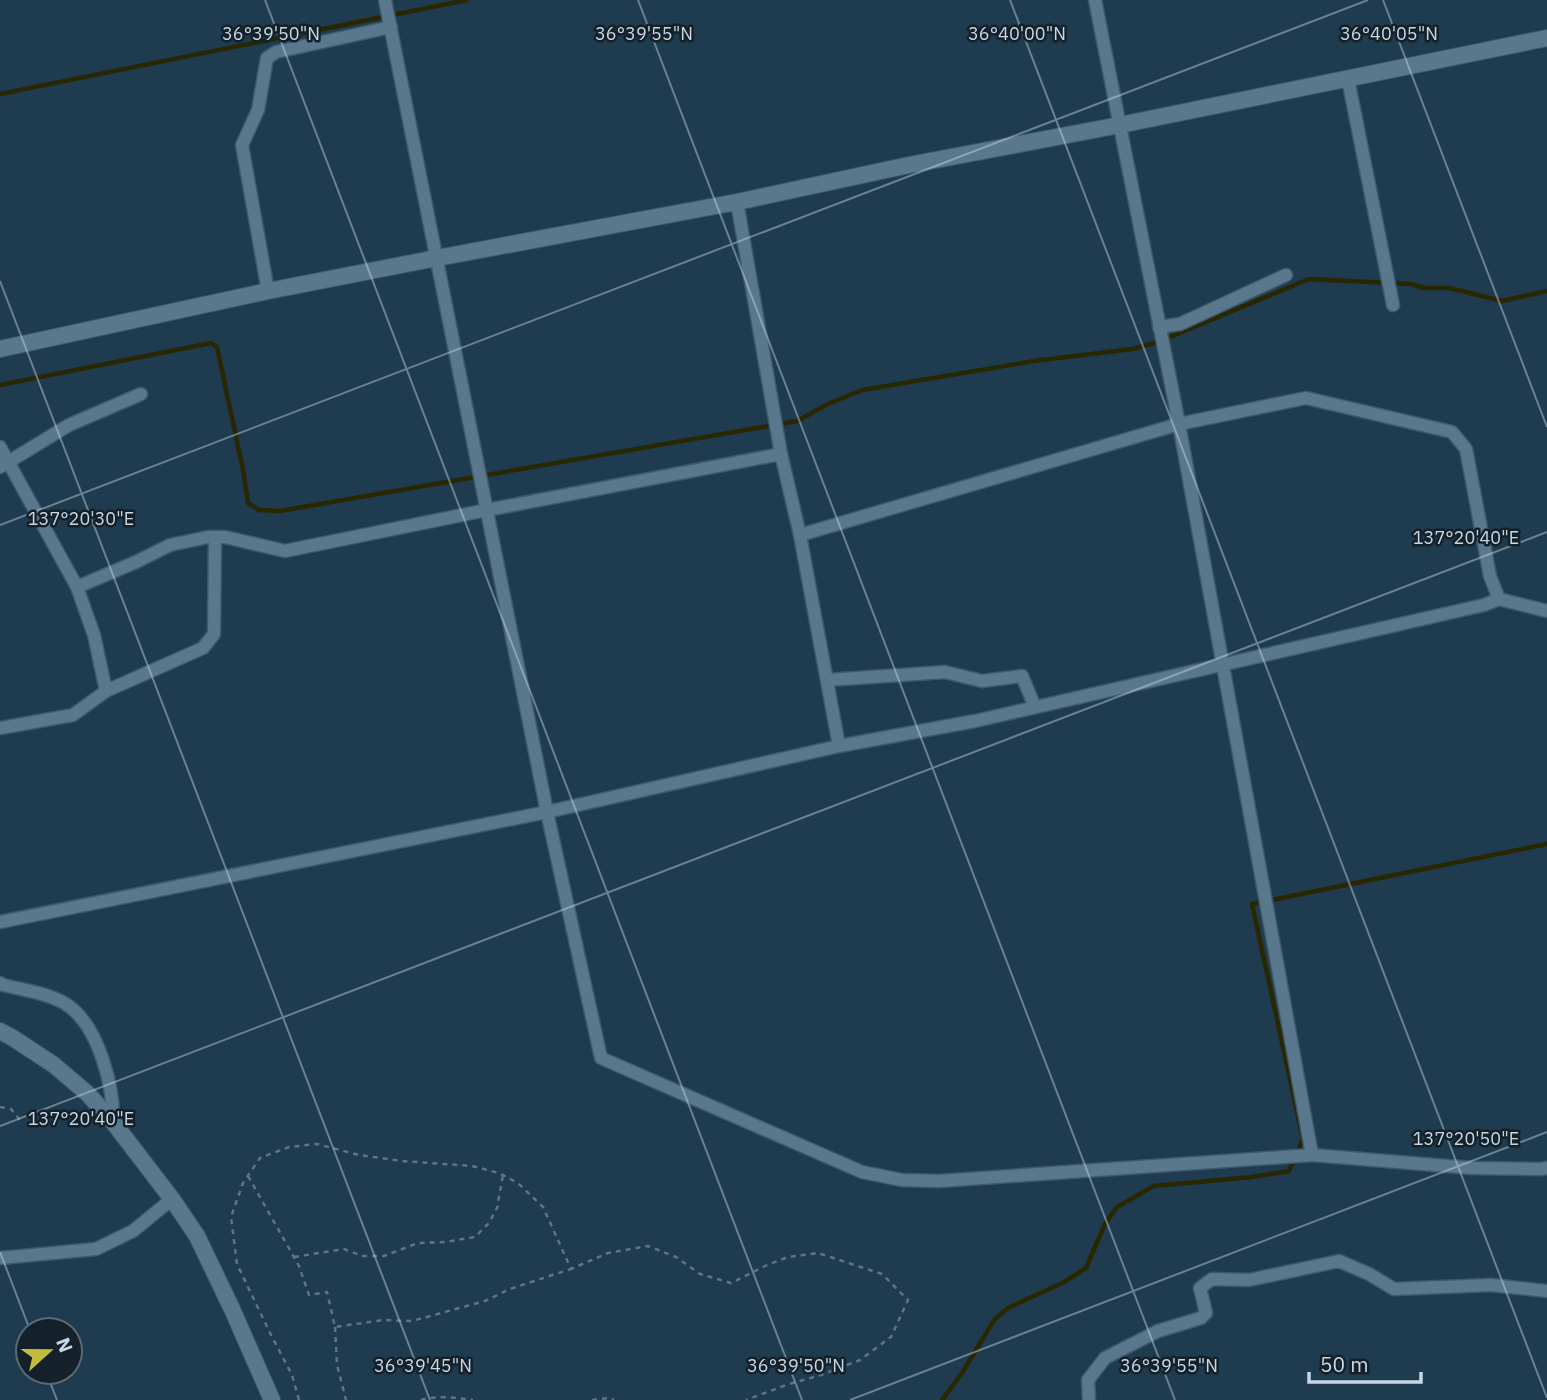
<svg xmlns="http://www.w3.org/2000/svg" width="1547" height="1400" font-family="'IBM Plex Sans',sans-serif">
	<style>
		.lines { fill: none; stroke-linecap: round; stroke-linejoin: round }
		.stream { stroke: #292700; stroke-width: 4.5 }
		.minor-casing { stroke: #3e5969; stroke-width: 15 }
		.tertiary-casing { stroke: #3e5969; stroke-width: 18 }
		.path { stroke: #5d7586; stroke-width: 2.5; stroke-dasharray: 5 5; stroke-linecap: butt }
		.minor { stroke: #59788e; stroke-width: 12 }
		.tertiary { stroke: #59788e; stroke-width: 16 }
		.ticks { fill: none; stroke: #c7d8e4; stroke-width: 2; stroke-opacity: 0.45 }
		.ticks-label { font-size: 18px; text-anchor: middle; fill: #c7d8e4; stroke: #14212a; stroke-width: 5; stroke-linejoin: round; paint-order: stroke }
	</style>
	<rect width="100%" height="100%" fill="#1e3b4f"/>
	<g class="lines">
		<g class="stream">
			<polyline points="0,94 467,0"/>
			<polyline points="0,385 211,343 217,347 243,470 248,503 259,510 280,511 797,421 828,404 862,390 1034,361 1132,349 1158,342 1309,279 1411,284 1424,288 1449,288 1502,301 1547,291"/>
			<polyline points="942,1400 962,1373 994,1320 1008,1308 1064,1282 1086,1268 1105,1224 1117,1207 1154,1186 1252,1177 1289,1171 1303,1139 1252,904 1547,844"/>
		</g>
		<defs>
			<g id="minor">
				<polyline points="385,0 547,812 601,1058 862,1172 902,1180 939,1181 1312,1155 1472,1168 1541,1169 1547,1168"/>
				<polyline points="1095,0 1179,424 1312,1155"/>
				<polyline points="1348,79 1393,305"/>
				<polyline points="737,202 781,454 800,535 839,746"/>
				<polyline points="268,291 242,145 258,110 267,58 276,52 391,27"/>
				<polyline points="1159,327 1180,324 1286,275"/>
				<polyline points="0,447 77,587 136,562 170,545 208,537 225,537 285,551 487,510 781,454"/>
				<polyline points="0,467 69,425 141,394"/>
				<polyline points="800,535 1179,424 1306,398 1452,432 1466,449 1490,576 1499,599"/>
				<polyline points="77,587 94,635 106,691 203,648 214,634 215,537"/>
				<polyline points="827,680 945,672 982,681 1022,676 1035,707"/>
				<polyline points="0,728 73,715 106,691"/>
				<polyline points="0,922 547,812 839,746 975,721 1484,605 1499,599 1547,611"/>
				<path d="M0,983L3,985C23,990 54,994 70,1007C99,1029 114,1087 113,1122"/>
				<polyline points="0,1258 96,1249 133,1231 172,1199"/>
				<polyline points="1089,1400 1088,1380 1105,1358 1158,1331 1201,1318 1206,1313 1200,1288 1212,1279 1249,1280 1339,1261 1369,1274 1394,1289 1491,1285 1547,1291"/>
			</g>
			<g id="tertiary">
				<polyline points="0,349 268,291 437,258 737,202 909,165 1120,125 1547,38"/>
				<polyline points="0,1031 13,1038 54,1065 88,1094 113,1122 172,1199 197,1236 232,1309 272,1400"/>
			</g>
		</defs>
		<use href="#minor" class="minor-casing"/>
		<use href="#tertiary" class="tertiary-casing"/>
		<g class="path">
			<polyline points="0,1107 11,1109 20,1120"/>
			<polyline points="248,1176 299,1266 309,1295 327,1292 335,1327 383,1320 412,1321 485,1301 510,1289 571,1269"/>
			<polyline points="294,1257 344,1249 362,1256 384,1256 418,1243 445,1242 475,1237 489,1223 497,1208 503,1175"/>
			<polyline points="335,1327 337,1365 346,1400"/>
			<polyline points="299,1400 292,1375 270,1333 237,1264 231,1217 243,1183 260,1158 289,1147 317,1144 359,1155 402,1161 472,1166 499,1173 518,1183 543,1207 571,1269 608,1253 648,1246 676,1257 700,1274 731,1283 767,1265 788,1257 818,1253 882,1274 908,1300 891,1337 860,1360 821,1375 786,1385 746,1400"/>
			<path d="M421,1400C437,1395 456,1398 473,1400"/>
			<polyline points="592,1400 608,1398 614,1400"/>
		</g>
		<use href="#minor" class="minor"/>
		<use href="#tertiary" class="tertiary"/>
	</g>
	<path class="ticks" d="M265,0L802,1400M638,0L1175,1400M1010,0L1547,1398M1383,0L1547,427M0,281L430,1400M0,525L1368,0M0,1126L1547,532M0,1252L30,1330M46,1372L57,1400M850,1400L1547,1132"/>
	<g class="ticks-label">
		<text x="1017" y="40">36°40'00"N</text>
		<text x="1389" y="40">36°40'05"N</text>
		<text x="271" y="40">36°39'50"N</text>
		<text x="644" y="40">36°39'55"N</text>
		<text x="81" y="525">137°20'30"E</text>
		<text x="1466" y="544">137°20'40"E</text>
		<text x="81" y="1125">137°20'40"E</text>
		<text x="1466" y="1145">137°20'50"E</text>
		<text x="423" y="1372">36°39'45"N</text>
		<text x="796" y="1372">36°39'50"N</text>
		<text x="1169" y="1372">36°39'55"N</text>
	</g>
	<g transform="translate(49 1351) rotate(69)"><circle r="33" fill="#14212a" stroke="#5c6a74" stroke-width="2"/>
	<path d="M0-5L12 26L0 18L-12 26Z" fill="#c3bd3e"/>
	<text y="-10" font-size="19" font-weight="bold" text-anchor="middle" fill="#c7d8e4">N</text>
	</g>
	<path d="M1309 1372v10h112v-10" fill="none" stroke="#c7d8e4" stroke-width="3.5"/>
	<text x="1320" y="1372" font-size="21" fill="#c7d8e4" stroke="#14212a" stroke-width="5" paint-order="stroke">50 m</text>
</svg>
